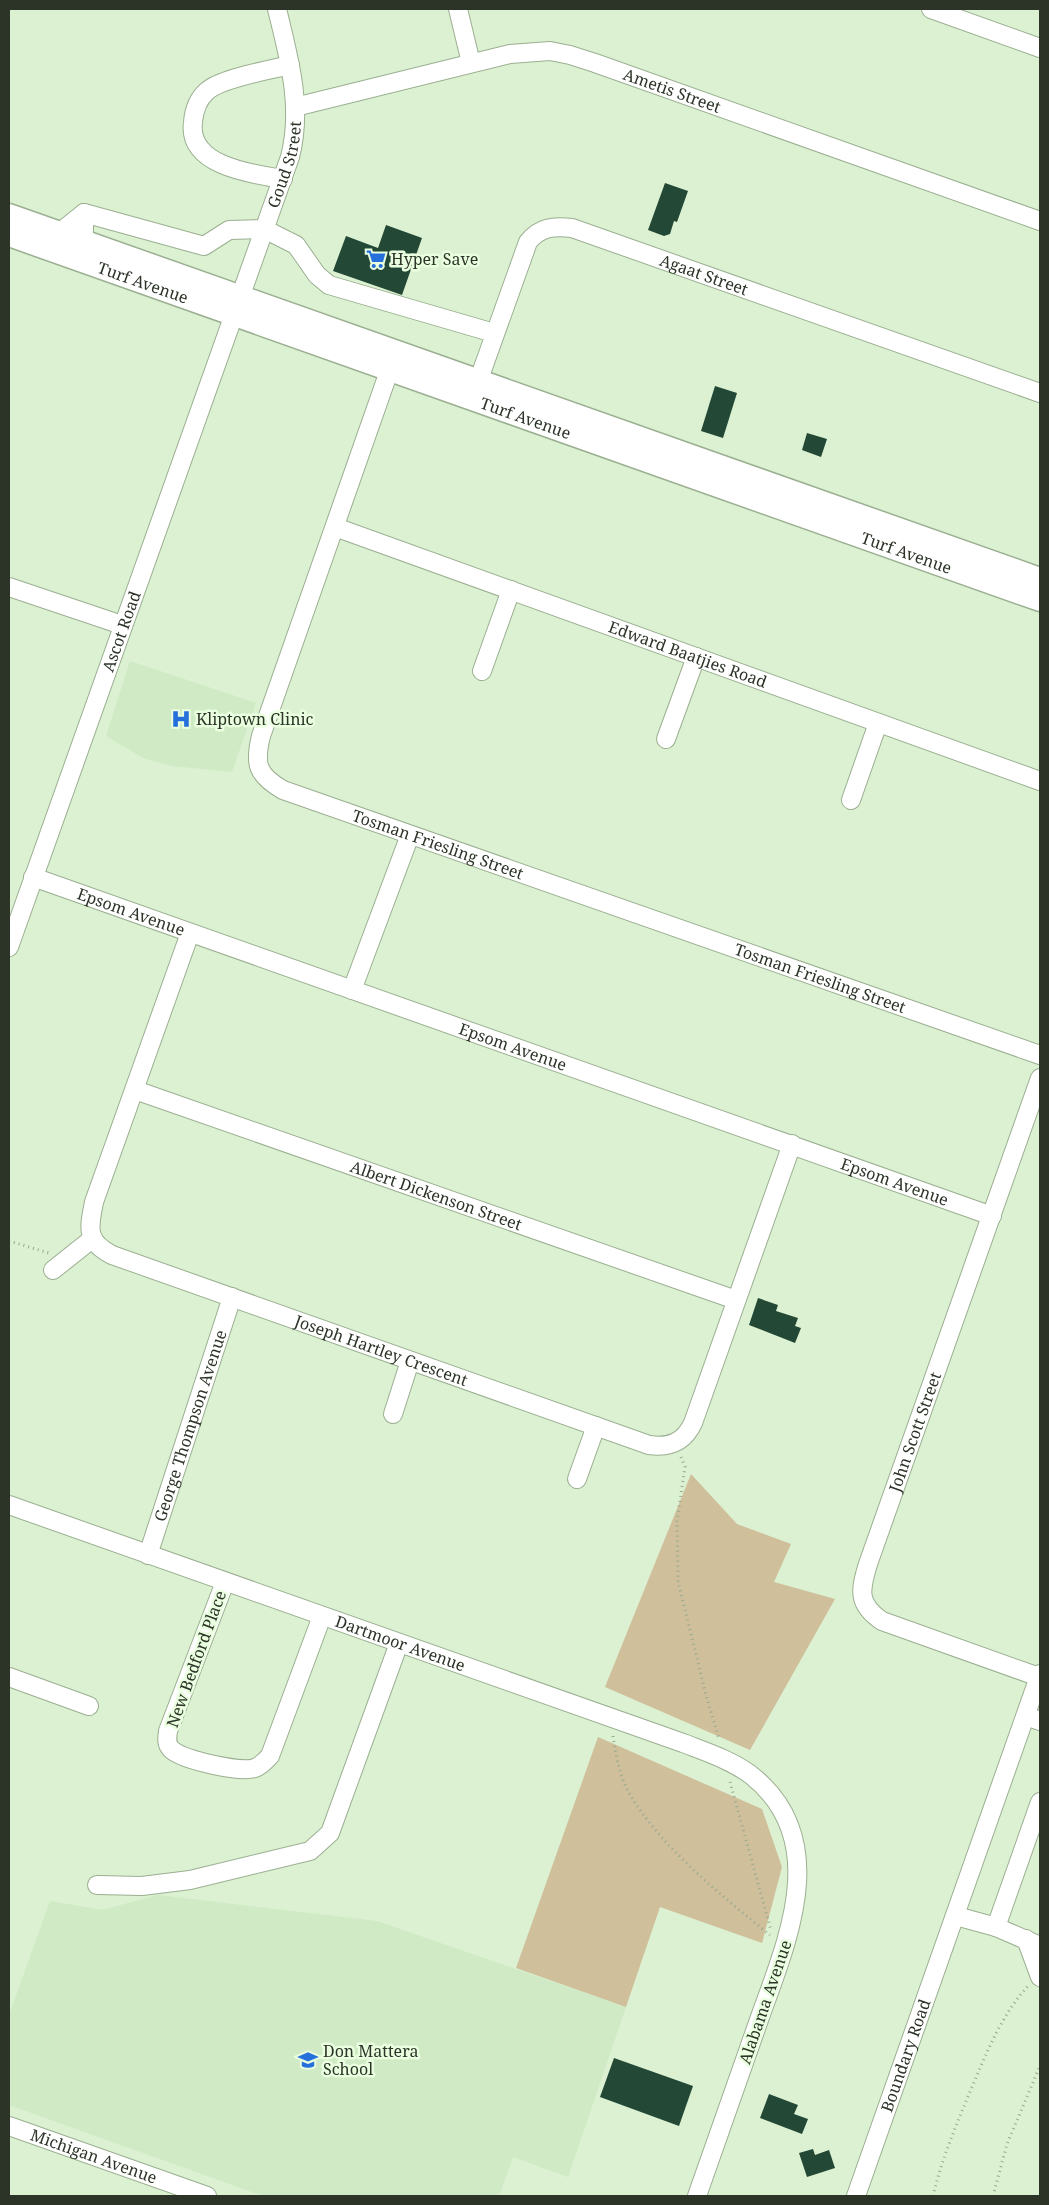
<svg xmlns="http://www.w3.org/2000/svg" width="1049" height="2205" font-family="'Noto Serif',serif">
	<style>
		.built { fill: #cfeac4 }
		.green { fill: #d0bf9b }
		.building { fill: #234836 }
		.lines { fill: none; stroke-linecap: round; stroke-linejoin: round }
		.minor-casing { stroke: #9baf91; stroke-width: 20 }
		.major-casing { stroke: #9baf91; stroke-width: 25 }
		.path { stroke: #97a890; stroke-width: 3; stroke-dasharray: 1 4; stroke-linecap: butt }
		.minor { stroke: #fff; stroke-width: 18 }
		.major { stroke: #fff; stroke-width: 22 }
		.labels { text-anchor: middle; stroke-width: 5; stroke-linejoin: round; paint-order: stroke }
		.street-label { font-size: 16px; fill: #2c3428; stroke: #e9ffdf }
		.poi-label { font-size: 16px; fill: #2c3428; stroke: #e9ffdf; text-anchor: start }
	</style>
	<rect width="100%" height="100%" fill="#dbf1d2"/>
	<g class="built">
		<polygon points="130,661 256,703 232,772 172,766 143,758 106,736"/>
		<polygon points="158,1895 377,1921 626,2007 568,2177 513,2157 499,2196 263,2196 9,2105 9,2015 50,1901 102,1910"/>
	</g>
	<g class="green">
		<polygon points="691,1474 737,1524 791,1544 774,1582 835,1599 750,1750 605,1687"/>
		<polygon points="598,1737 762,1809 782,1867 762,1943 660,1907 626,2007 516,1968"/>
	</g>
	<g class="building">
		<polygon points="665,183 688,191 677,222 674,221 670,234 664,236 648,230"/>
		<polygon points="386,225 422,238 402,295 333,271 346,236 378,248"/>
		<polygon points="715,386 737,393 723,438 701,431"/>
		<polygon points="807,433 827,439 821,457 802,450"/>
		<polygon points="758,1298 778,1305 776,1311 798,1318 795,1326 801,1328 795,1343 749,1325"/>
		<polygon points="614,2058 693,2086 679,2126 600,2097"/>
		<polygon points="769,2094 798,2105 794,2114 808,2119 802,2134 760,2118"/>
		<polygon points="813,2149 815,2155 829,2150 835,2168 807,2177 799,2153"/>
	</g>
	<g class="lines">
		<defs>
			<g id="minor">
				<polyline points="458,9 471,63"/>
				<polyline points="931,9 1040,48"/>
				<path id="s1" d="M295,107L510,54L550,51L570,55L595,63L1040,221"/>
				<path d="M283,179C252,174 187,166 193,122C194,110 198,99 207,91C221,78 270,70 290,65"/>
				<polyline points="84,213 204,246 229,230 264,229 296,245 317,275 329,285 494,333"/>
				<polyline points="59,233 84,213 84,241"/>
				<path id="s2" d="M394,357L261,736C254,764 257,775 283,790L1040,1055"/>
				<path id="s3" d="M474,393L528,242C540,227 553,226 572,228L1040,393"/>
				<path id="s4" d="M335,527L1040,781"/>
				<polyline points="9,587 122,625"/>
				<polyline points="482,671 511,590"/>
				<polyline points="666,739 696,657"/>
				<polyline points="851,800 878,723"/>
				<path id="s5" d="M33,877L992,1216"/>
				<path id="s6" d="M190,933L94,1202C89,1228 85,1241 112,1255L649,1445C670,1448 684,1442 693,1423L792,1144"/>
				<path id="s7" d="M9,947L290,157C303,107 289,58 277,9"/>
				<polyline points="352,990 410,835"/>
				<path id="s8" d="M135,1090L736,1300"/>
				<polyline points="53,1270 92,1239"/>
				<polyline points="393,1414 410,1361"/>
				<polyline points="577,1479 596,1426"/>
				<path id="s9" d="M9,1505L683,1743C706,1752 731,1760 751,1775C832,1839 788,1939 760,2017C739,2077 718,2137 697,2196"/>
				<path id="s10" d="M148,1555L232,1297"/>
				<path d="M225,1582L168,1731C167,1738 166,1745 172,1750C184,1760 240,1773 255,1768C261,1766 266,1760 270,1756L322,1616"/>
				<polyline points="9,1677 89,1706"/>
				<path id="s11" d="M1039,1677L882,1621C857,1604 860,1590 868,1564L1040,1078"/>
				<polyline points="1026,1716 1040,1721"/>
				<polyline points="97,1885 142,1886 190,1880 310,1851 330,1833 399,1643"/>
				<polyline points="956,1916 996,1927 1040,1946"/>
				<polyline points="996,1927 1040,1802"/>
				<polyline points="1026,1939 1040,1977"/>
				<path id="s12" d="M9,2126L207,2196"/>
				<path id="s13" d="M856,2196L1040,1674"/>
			</g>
			<g id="major">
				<polyline points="9,215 1040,579"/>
				<path id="s14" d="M9,235L1040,600"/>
			</g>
		</defs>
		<use href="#minor" class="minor-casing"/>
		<use href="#major" class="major-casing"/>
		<g class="path">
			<polyline points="9,1241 49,1253"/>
			<polyline points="681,1457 685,1467 677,1521 678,1581 706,1695 719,1739"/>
			<path d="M613,1736C616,1755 619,1774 628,1791C658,1845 723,1897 770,1935"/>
			<polyline points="730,1782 771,1930"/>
			<path d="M933,2196C942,2158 957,2123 972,2087C987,2052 1002,2014 1028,1986"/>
			<polyline points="993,2196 1007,2144 1040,2066"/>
		</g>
		<use href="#minor" class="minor"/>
		<use href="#major" class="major"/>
	</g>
	<defs>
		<symbol id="supermarket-bare" viewBox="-9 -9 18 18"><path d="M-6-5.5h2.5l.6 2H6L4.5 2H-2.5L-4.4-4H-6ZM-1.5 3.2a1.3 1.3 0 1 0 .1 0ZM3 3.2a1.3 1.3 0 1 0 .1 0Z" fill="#2670dc" stroke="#e9ffdf" stroke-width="2.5" paint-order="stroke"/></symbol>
		<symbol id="hospital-bare" viewBox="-9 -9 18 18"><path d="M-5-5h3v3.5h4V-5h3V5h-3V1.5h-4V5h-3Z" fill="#2670dc" stroke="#e9ffdf" stroke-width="2.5" paint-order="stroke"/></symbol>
		<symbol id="school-bare" viewBox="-9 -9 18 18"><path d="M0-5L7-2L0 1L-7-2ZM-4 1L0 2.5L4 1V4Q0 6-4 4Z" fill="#2670dc" stroke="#e9ffdf" stroke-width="2.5" paint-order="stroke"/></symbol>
	</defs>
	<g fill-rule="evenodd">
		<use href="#supermarket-bare" x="362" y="245" width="28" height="28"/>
		<use href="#hospital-bare" x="167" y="705" width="28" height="28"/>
		<use href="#school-bare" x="294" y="2046" width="28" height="28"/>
	</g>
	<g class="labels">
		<g class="street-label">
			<text dy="6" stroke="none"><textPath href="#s1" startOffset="390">Ametis Street</textPath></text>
			<text dy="6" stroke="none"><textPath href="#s7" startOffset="830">Goud Street</textPath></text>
			<text dy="6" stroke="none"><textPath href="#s3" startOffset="349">Agaat Street</textPath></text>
			<text dy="6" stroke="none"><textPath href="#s14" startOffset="142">Turf Avenue</textPath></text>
			<text dy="6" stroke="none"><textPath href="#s14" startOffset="548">Turf Avenue</textPath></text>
			<text dy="6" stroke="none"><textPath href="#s14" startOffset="952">Turf Avenue</textPath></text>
			<text dy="6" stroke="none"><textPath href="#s7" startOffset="335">Ascot Road</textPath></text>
			<text dy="6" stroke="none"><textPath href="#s4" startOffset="375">Edward Baatjies Road</textPath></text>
			<text dy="6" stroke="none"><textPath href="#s2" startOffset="631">Tosman Friesling Street</textPath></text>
			<text dy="6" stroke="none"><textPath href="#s5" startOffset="104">Epsom Avenue</textPath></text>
			<text dy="6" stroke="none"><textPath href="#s2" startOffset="1036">Tosman Friesling Street</textPath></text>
			<text dy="6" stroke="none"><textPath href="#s5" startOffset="509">Epsom Avenue</textPath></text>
			<text dy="6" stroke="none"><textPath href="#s5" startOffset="914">Epsom Avenue</textPath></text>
			<text dy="6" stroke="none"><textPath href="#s8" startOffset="319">Albert Dickenson Street</textPath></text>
			<text dy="6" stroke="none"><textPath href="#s6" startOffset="634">Joseph Hartley Crescent</textPath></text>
			<text dy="6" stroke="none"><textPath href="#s10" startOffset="136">George Thompson Avenue</textPath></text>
			<text dy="6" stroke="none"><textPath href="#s11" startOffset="372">John Scott Street</textPath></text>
			<text dy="6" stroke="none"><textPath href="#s9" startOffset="415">Dartmoor Avenue</textPath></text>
			<text transform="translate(196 1659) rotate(-70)" y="6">New Bedford Place</text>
			<text transform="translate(765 2002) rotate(-71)" y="6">Alabama Avenue</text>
			<text dy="6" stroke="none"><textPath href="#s13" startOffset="149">Boundary Road</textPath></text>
			<text dy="6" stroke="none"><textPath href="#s12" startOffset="90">Michigan Avenue</textPath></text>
		</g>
		<g class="poi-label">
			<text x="391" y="265">Hyper Save</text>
			<text x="196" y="725">Kliptown Clinic</text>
			<text x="323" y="2057">Don Mattera<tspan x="323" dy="18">School</tspan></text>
		</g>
	</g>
	<rect width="1049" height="2205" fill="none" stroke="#2c3428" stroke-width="20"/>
</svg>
